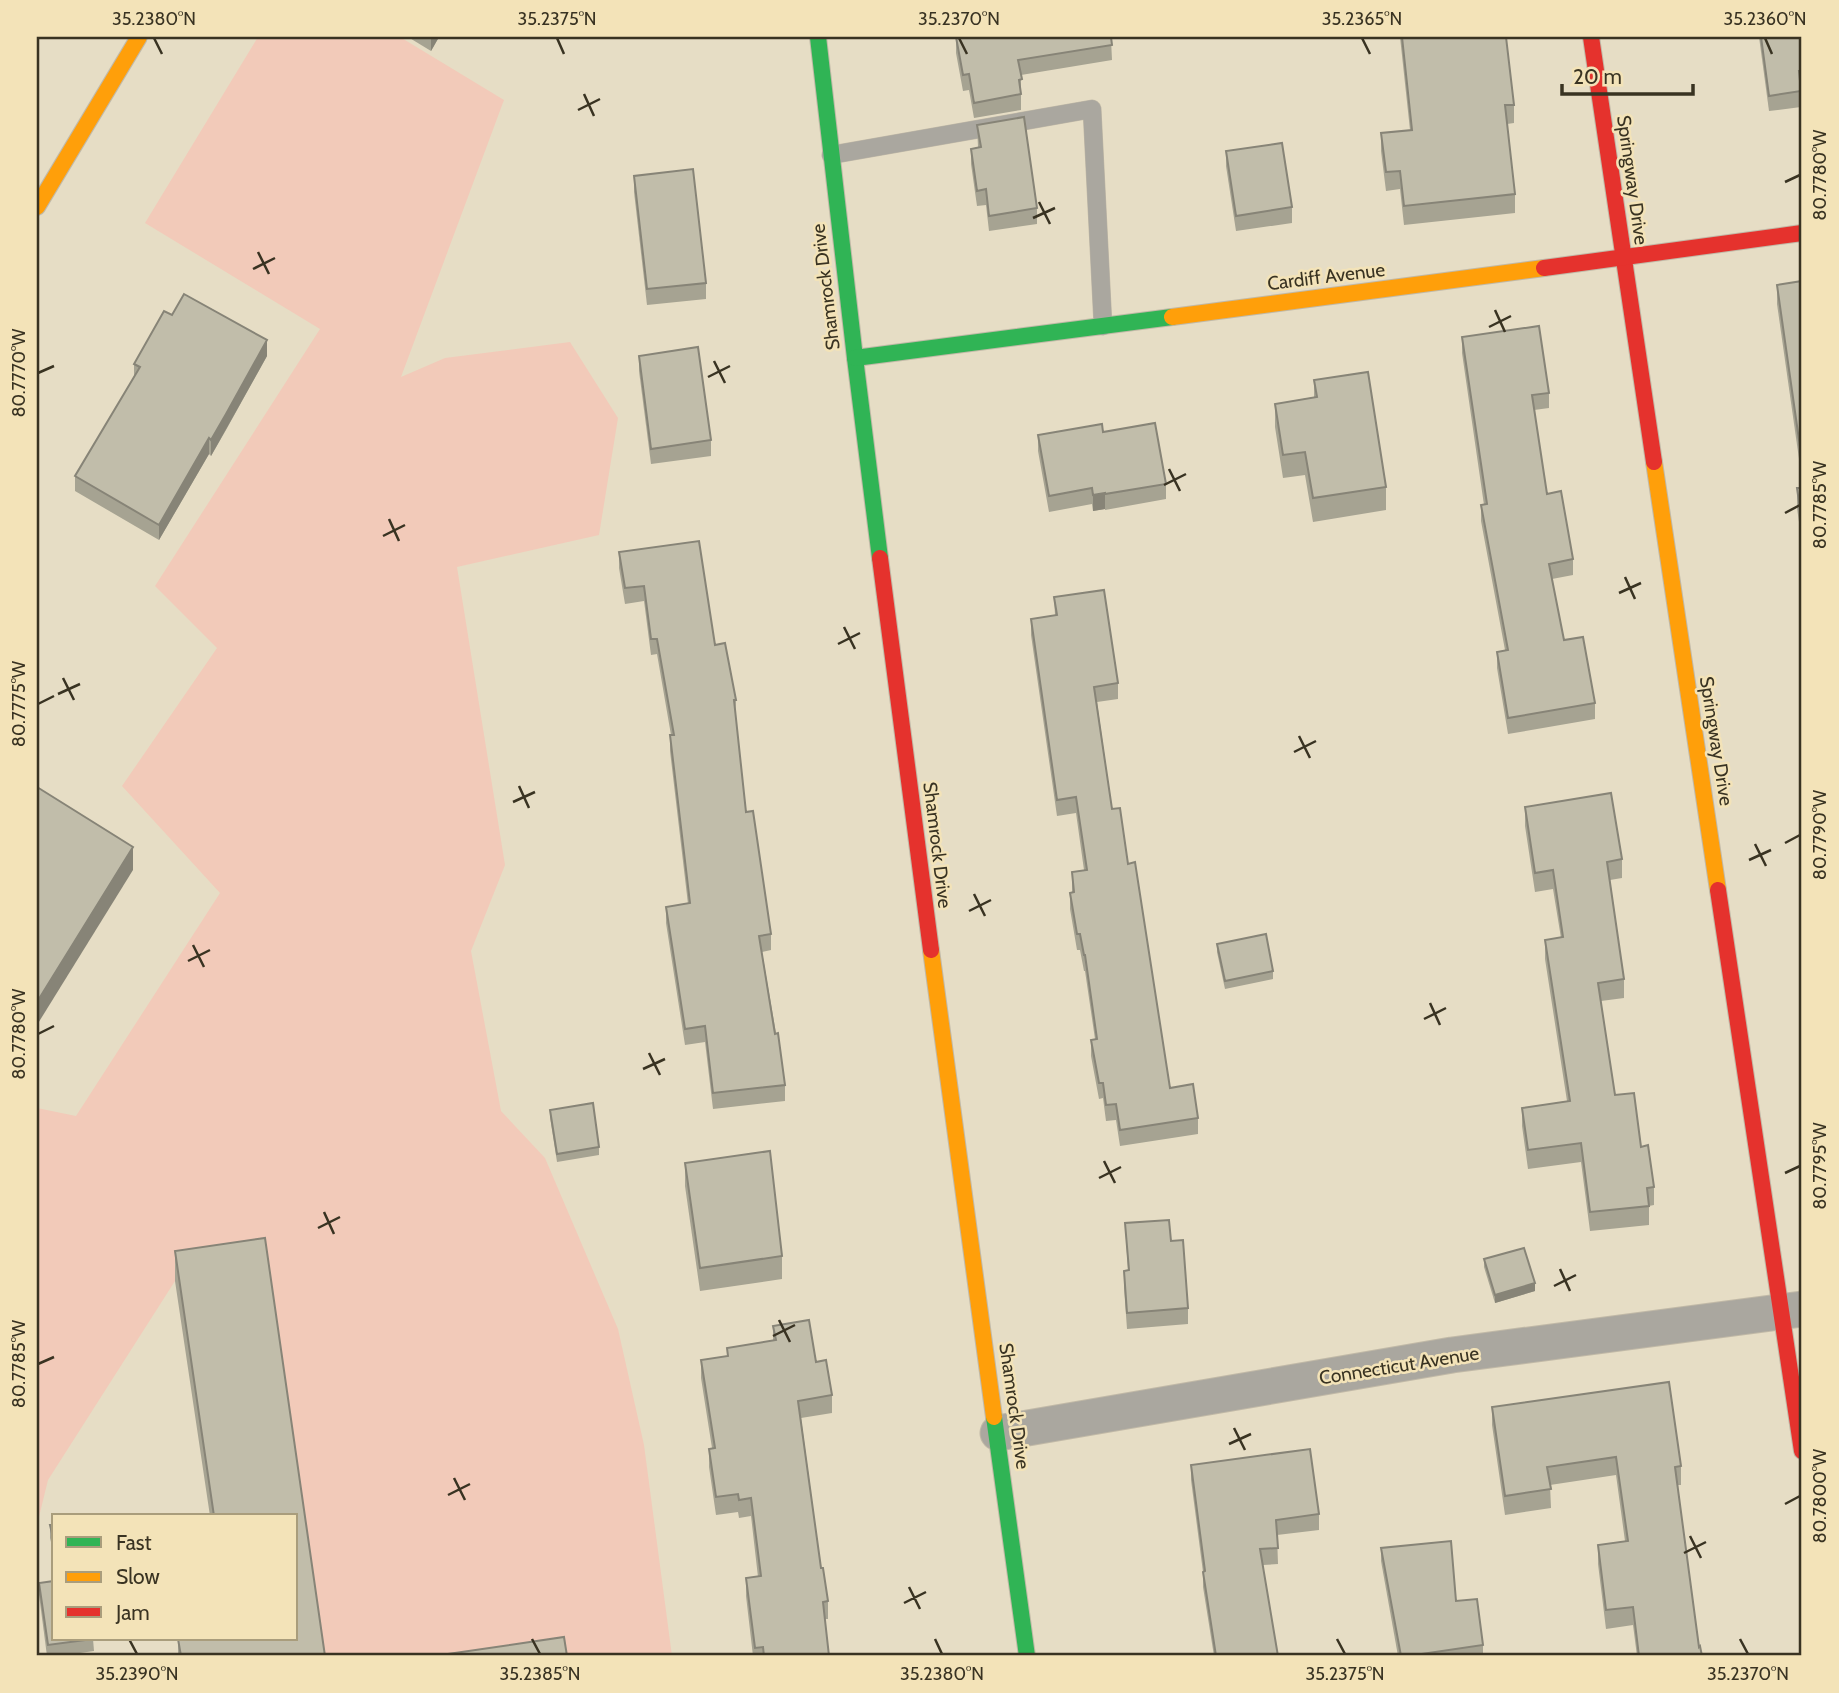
<svg xmlns="http://www.w3.org/2000/svg" width="1839" height="1693" font-family="Cabin,sans-serif">
	<style>
		.green { fill: #f2cab9 }
		.lines { fill: none; stroke-linecap: round; stroke-linejoin: round }
		.lane-casing { stroke: #c1b9a7; stroke-width: 19 }
		.street-casing { stroke: #c1b9a7; stroke-width: 37 }
		.fast-casing { stroke: #c1b9a7; stroke-width: 18 }
		.slow-casing { stroke: #c1b9a7; stroke-width: 18 }
		.jam-casing { stroke: #c1b9a7; stroke-width: 18 }
		.lane { stroke: #aaa79f; stroke-width: 18 }
		.street { stroke: #aaa79f; stroke-width: 35 }
		.fast { stroke: #30b455; stroke-width: 16 }
		.slow { stroke: #ff9f0a; stroke-width: 16 }
		.jam { stroke: #e5322d; stroke-width: 16 }
		.wall { fill: #a6a392 }
		.shaded-wall { fill: #878477 }
		.building { fill: #c1bdaa; stroke: #878477; stroke-width: 2 }
		.ticks { fill: none; stroke: #393322; stroke-width: 2.5 }
		.labels { text-anchor: middle; stroke-width: 5; stroke-linejoin: round; paint-order: stroke }
		.street-label { font-size: 19px; fill: #393322; stroke: #f3e3b8 }
		.neatline { fill: none; stroke: #393322; stroke-width: 2.5 }
		.ticks-label { font-size: 18px; text-anchor: middle; fill: #393322 }
	</style>
	<rect width="100%" height="100%" fill="#e6ddc5"/>
	<polygon class="green" points="258,37 400,37 504,100 401,377 445,358 570,342 618,418 599,535 457,567 505,865 471,951 501,1111 545,1158 618,1329 644,1445 672,1656 321,1656 265,1268 175,1281 48,1480 37,1525 37,1108 76,1116 220,893 122,786 217,648 155,586 320,329 145,223"/>
	<g class="lines">
		<defs>
			<polyline id="lane" points="831,155 1092,109 1103,326"/>
			<polyline id="street" points="998,1433 1452,1355 1802,1309"/>
			<g id="fast">
				<polyline points="818,37 855,358 880,558"/>
				<polyline points="855,358 1172,317"/>
				<polyline points="994,1417 1027,1656"/>
			</g>
			<g id="slow">
				<polyline points="37,207 139,37"/>
				<polyline points="1172,317 1544,268"/>
				<polyline points="1654,462 1718,890"/>
				<polyline points="931,950 994,1417"/>
			</g>
			<g id="jam">
				<polyline points="1591,37 1654,462"/>
				<polyline points="1544,268 1802,233"/>
				<polyline points="880,558 931,950"/>
				<polyline points="1718,890 1802,1451"/>
			</g>
		</defs>
		<use href="#lane" class="lane-casing"/>
		<use href="#street" class="street-casing"/>
		<use href="#fast" class="fast-casing"/>
		<use href="#slow" class="slow-casing"/>
		<use href="#jam" class="jam-casing"/>
		<use href="#lane" class="lane"/>
		<use href="#street" class="street"/>
		<use href="#fast" class="fast"/>
		<use href="#slow" class="slow"/>
		<use href="#jam" class="jam"/>
	</g>
	<g class="wall">
		<polygon points="408,37 439,37 431,51"/>
		<polygon points="956,37 1122,37 1111,39 1112,60 1021,75 1021,110 974,118 969,90 963,91 956,53"/>
		<polygon points="1400,37 1506,37 1514,105 1514,123 1507,124 1515,194 1515,213 1404,225 1400,189 1386,191 1381,151 1381,133 1410,130"/>
		<polygon points="1759,37 1802,37 1801,107 1769,111"/>
		<polygon points="977,125 1037,208 1037,224 989,231 986,205 977,206 971,164 971,149 978,147"/>
		<polygon points="1226,151 1292,207 1292,223 1236,231 1226,166"/>
		<polygon points="634,176 706,283 706,299 647,305 634,192"/>
		<polygon points="1802,281 1802,480 1777,304 1777,285"/>
		<polygon points="172,315 267,356 226,430 211,456 209,454 159,540 75,491 75,476 134,377 134,364"/>
		<polygon points="1462,337 1549,393 1549,408 1534,410 1547,494 1573,559 1573,575 1552,579 1564,640 1595,703 1595,719 1508,734 1497,668 1497,652 1505,650 1481,521 1481,505 1484,505 1462,353"/>
		<polygon points="639,356 711,440 711,456 651,464 639,371"/>
		<polygon points="1314,380 1386,487 1386,510 1313,522 1305,475 1283,478 1275,427 1275,404 1314,397"/>
		<polygon points="1103,432 1166,484 1166,499 1105,510 1105,509 1093,511 1092,504 1049,512 1038,451 1038,435"/>
		<polygon points="1797,488 1802,488 1802,543 1797,508"/>
		<polygon points="619,552 715,645 736,700 735,716 746,812 771,934 771,950 762,952 785,1085 785,1101 713,1109 705,1042 685,1045 666,923 666,907 688,904 670,751 670,735 671,735 657,654 651,655 644,601 625,604 619,568"/>
		<polygon points="1054,597 1118,683 1118,699 1097,702 1112,809 1128,864 1170,1088 1198,1118 1198,1134 1120,1146 1116,1120 1106,1121 1103,1098 1099,1099 1091,1056 1091,1040 1095,1039 1085,971 1084,971 1080,950 1077,950 1070,909 1070,893 1072,893 1072,872 1084,870 1076,813 1057,816 1031,635 1031,619 1055,615"/>
		<polygon points="1525,807 1622,859 1622,878 1610,880 1624,979 1624,998 1601,1001 1615,1095 1641,1147 1654,1187 1654,1205 1649,1206 1649,1225 1590,1231 1581,1162 1528,1169 1522,1126 1522,1108 1567,1101 1545,959 1545,940 1561,938 1553,889 1535,892 1525,826"/>
		<polygon points="1217,944 1273,971 1273,979 1225,989 1217,952"/>
		<polygon points="550,1110 599,1147 599,1155 557,1162 550,1117"/>
		<polygon points="685,1163 782,1256 782,1279 700,1291 685,1186"/>
		<polygon points="1125,1223 1171,1241 1188,1308 1188,1324 1127,1329 1124,1287 1124,1271 1128,1271"/>
		<polygon points="265,1238 325,1656 178,1656 178,1639 296,1639 296,1516 210,1516 175,1281 175,1251"/>
		<polygon points="1484,1259 1535,1291 1495,1303 1484,1267"/>
		<polygon points="773,1326 816,1362 832,1395 832,1413 801,1418 821,1568 828,1601 828,1619 825,1619 829,1656 753,1656 746,1596 746,1578 758,1577 751,1516 739,1518 738,1512 716,1515 709,1467 709,1449 712,1448 701,1378 701,1360 727,1356 727,1348 773,1340"/>
		<polygon points="1492,1407 1681,1466 1681,1485 1677,1485 1699,1647 1702,1656 1637,1656 1633,1625 1606,1629 1598,1564 1598,1545 1625,1541 1616,1475 1550,1485 1551,1508 1505,1515 1492,1425"/>
		<polygon points="1191,1465 1319,1514 1319,1530 1277,1535 1278,1564 1263,1565 1278,1656 1214,1656 1203,1587 1203,1572 1191,1480"/>
		<polygon points="50,1525 54,1525 54,1554 50,1538"/>
		<polygon points="1381,1548 1456,1601 1483,1645 1483,1656 1398,1656 1381,1561"/>
		<polygon points="39,1583 93,1639 94,1651 59,1656 47,1656 39,1595"/>
	</g>
	<g class="shaded-wall">
		<polygon points="431,37 439,37 431,51"/>
		<polygon points="267,340 267,356 211,456 211,440"/>
		<polygon points="209,438 209,454 159,540 159,525"/>
		<polygon points="1105,493 1105,509 1093,511 1093,495"/>
		<polygon points="133,847 133,870 37,1025 37,1002"/>
		<polygon points="1535,1283 1535,1291 1495,1303 1495,1295"/>
	</g>
	<g class="building">
		<polygon points="956,37 1111,37 1112,45 1018,60 1022,79 1019,80 1021,94 974,103 969,74 963,75"/>
		<polygon points="1402,37 1506,37 1514,105 1505,105 1515,194 1404,206 1400,171 1386,172 1381,133 1412,130"/>
		<polygon points="1761,37 1802,37 1802,71 1799,71 1801,91 1769,96"/>
		<polygon points="1024,117 1037,208 989,216 986,189 977,191 971,149 981,147 977,125"/>
		<polygon points="1282,143 1292,207 1236,216 1226,151"/>
		<polygon points="693,169 706,283 647,289 634,176"/>
		<polygon points="1802,281 1802,461 1777,285"/>
		<polygon points="184,294 267,340 226,414 211,440 209,438 159,525 75,476 140,367 134,364 164,311 172,315"/>
		<polygon points="1539,326 1549,393 1532,395 1547,494 1561,491 1573,559 1549,564 1564,640 1583,637 1595,703 1508,718 1497,652 1508,650 1481,505 1487,504 1462,337"/>
		<polygon points="698,347 711,440 651,449 639,356"/>
		<polygon points="1368,372 1386,487 1313,498 1305,452 1283,455 1275,404 1317,397 1314,380"/>
		<polygon points="1155,423 1166,484 1105,494 1105,493 1093,495 1092,488 1049,496 1038,435 1102,424 1103,432"/>
		<polygon points="1797,488 1802,488 1802,523"/>
		<polygon points="699,541 715,645 725,643 736,700 734,700 746,812 753,811 771,934 759,936 775,1034 778,1033 785,1085 713,1093 705,1026 685,1029 666,907 690,903 670,735 674,735 657,639 651,639 644,586 625,588 619,552"/>
		<polygon points="1104,590 1118,683 1094,687 1112,809 1120,808 1128,864 1135,862 1170,1088 1193,1084 1198,1118 1120,1130 1116,1104 1106,1105 1103,1083 1099,1083 1091,1040 1097,1039 1085,955 1084,955 1080,934 1077,934 1070,893 1074,892 1072,872 1087,870 1076,797 1057,800 1031,619 1057,615 1054,597"/>
		<polygon points="37,787 133,847 37,1002"/>
		<polygon points="1611,793 1622,859 1607,862 1624,979 1598,983 1615,1095 1634,1093 1641,1147 1648,1145 1654,1187 1647,1188 1649,1206 1590,1212 1581,1143 1528,1150 1522,1108 1570,1101 1545,940 1563,937 1553,870 1535,873 1525,807"/>
		<polygon points="1266,934 1273,971 1225,981 1217,944"/>
		<polygon points="593,1103 599,1147 557,1154 550,1110"/>
		<polygon points="770,1151 782,1256 700,1268 685,1163"/>
		<polygon points="1169,1220 1171,1241 1183,1240 1188,1308 1127,1313 1124,1271 1129,1270 1125,1223"/>
		<polygon points="265,1238 325,1656 181,1656 178,1639 296,1639 296,1516 214,1516 175,1251"/>
		<polygon points="1524,1248 1535,1283 1495,1295 1484,1259"/>
		<polygon points="809,1320 816,1362 826,1360 832,1395 798,1401 821,1568 823,1568 828,1601 823,1602 829,1656 764,1656 763,1647 755,1648 746,1578 761,1576 751,1498 739,1500 738,1494 716,1497 709,1449 715,1448 701,1360 728,1356 727,1348 776,1340 773,1326"/>
		<polygon points="1669,1382 1681,1466 1675,1467 1699,1647 1700,1646 1702,1656 1639,1656 1633,1607 1606,1610 1598,1545 1628,1541 1616,1457 1547,1467 1551,1489 1505,1496 1492,1407"/>
		<polygon points="1310,1449 1319,1514 1276,1520 1278,1548 1260,1549 1278,1656 1216,1656 1203,1572 1205,1571 1191,1465"/>
		<polygon points="50,1525 54,1525 54,1542"/>
		<polygon points="1451,1541 1456,1601 1477,1599 1483,1645 1408,1656 1401,1656 1381,1548"/>
		<polygon points="54,1581 54,1639 93,1639 48,1645 39,1583"/>
		<polygon points="564,1637 567,1656 434,1656"/>
	</g>
	<path class="ticks" d="M154,38L162,54M557,38L564,54M959,38L967,54M1362,38L1370,54M1765,38L1772,54M584,94L594,116M578,110L600,99M1785,182L1800,175M1039,202L1050,224M1033,218L1055,208M258,252L269,274M253,269L275,258M1495,310L1505,332M1489,327L1511,316M714,361L725,383M38,373L54,366M708,377L730,366M1169,469L1180,491M1164,485L1186,474M1785,513L1800,505M389,519L399,541M383,536L405,525M1625,577L1635,599M1619,593L1641,583M844,627L855,649M838,644L860,633M63,678L74,700M58,694L80,684M38,704L54,696M1299,736L1310,758M1294,752L1316,741M519,786L529,808M513,802L535,792M1785,843L1800,835M1755,844L1766,866M1749,860L1771,850M974,894L985,916M969,911L991,900M193,945L204,967M188,961L210,950M1430,1003L1440,1025M1424,1019L1446,1008M38,1034L54,1026M649,1053L660,1075M643,1069L665,1059M1104,1161L1115,1183M1785,1173L1800,1166M1099,1178L1121,1167M324,1212L334,1234M318,1228L340,1217M1560,1269L1570,1291M1554,1286L1576,1275M779,1320L790,1342M773,1336L795,1325M38,1364L54,1357M1234,1428L1245,1450M1229,1444L1251,1434M454,1478L465,1500M448,1495L470,1484M1785,1504L1800,1496M1690,1536L1701,1558M1684,1553L1706,1542M909,1587L920,1609M904,1603L926,1592M129,1639L137,1654M532,1639L540,1654M935,1639L942,1654M1337,1639L1345,1654M1740,1639L1748,1654"/>
	<g class="labels">
		<g class="street-label">
			<text transform="translate(1633 180) rotate(82)" y="7">Springway Drive</text>
			<text transform="translate(1326 276) rotate(-7)" y="7">Cardiff Avenue</text>
			<text transform="translate(825 287) rotate(-97)" y="7">Shamrock Drive</text>
			<text transform="translate(1717 741) rotate(81)" y="7">Springway Drive</text>
			<text transform="translate(938 845) rotate(83)" y="7">Shamrock Drive</text>
			<text transform="translate(1399 1365) rotate(-9)" y="7">Connecticut Avenue</text>
			<text transform="translate(1015 1406) rotate(82)" y="7">Shamrock Drive</text>
		</g>
	</g>
	<rect width="1839" height="1693" fill="none" stroke="#f3e3b8" stroke-width="77"/>
	<rect x="52" y="1514" width="245" height="126" fill="#f3e3b8" stroke="#a99d7c" stroke-width="2"/>
	<rect x="66" y="1537" width="35" height="10" fill="#30b455" stroke="#a99d7c" stroke-width="2"/>
	<text x="116" y="1550" font-size="21" fill="#393322">Fast</text>
	<rect x="66" y="1572" width="35" height="10" fill="#ff9f0a" stroke="#a99d7c" stroke-width="2"/>
	<text x="116" y="1584" font-size="21" fill="#393322">Slow</text>
	<rect x="66" y="1607" width="35" height="10" fill="#e5322d" stroke="#a99d7c" stroke-width="2"/>
	<text x="116" y="1620" font-size="21" fill="#393322">Jam</text>
	<path d="M1562 84v10h131v-10" fill="none" stroke="#393322" stroke-width="3.5"/>
	<text x="1573" y="84" font-size="21" fill="#393322" stroke="#f3e3b8" stroke-width="5" paint-order="stroke">20 m</text>
	<rect x="38" y="38" width="1762" height="1616" class="neatline"/>
	<g class="ticks-label">
		<text x="154" y="25">35.2380°N</text>
		<text x="557" y="25">35.2375°N</text>
		<text x="959" y="25">35.2370°N</text>
		<text x="1362" y="25">35.2365°N</text>
		<text x="1765" y="25">35.2360°N</text>
		<text transform="translate(1820 175) rotate(-90)" y="6">80.7780°W</text>
		<text transform="translate(19 373) rotate(-90)" y="6">80.7770°W</text>
		<text transform="translate(1820 505) rotate(-90)" y="6">80.7785°W</text>
		<text transform="translate(19 704) rotate(-90)" y="6">80.7775°W</text>
		<text transform="translate(1820 835) rotate(-90)" y="6">80.7790°W</text>
		<text transform="translate(19 1034) rotate(-90)" y="6">80.7780°W</text>
		<text transform="translate(1820 1166) rotate(-90)" y="6">80.7795°W</text>
		<text transform="translate(19 1364) rotate(-90)" y="6">80.7785°W</text>
		<text transform="translate(1820 1496) rotate(-90)" y="6">80.7800°W</text>
		<text x="137" y="1680">35.2390°N</text>
		<text x="540" y="1680">35.2385°N</text>
		<text x="942" y="1680">35.2380°N</text>
		<text x="1345" y="1680">35.2375°N</text>
		<text x="1748" y="1680">35.2370°N</text>
	</g>
</svg>
